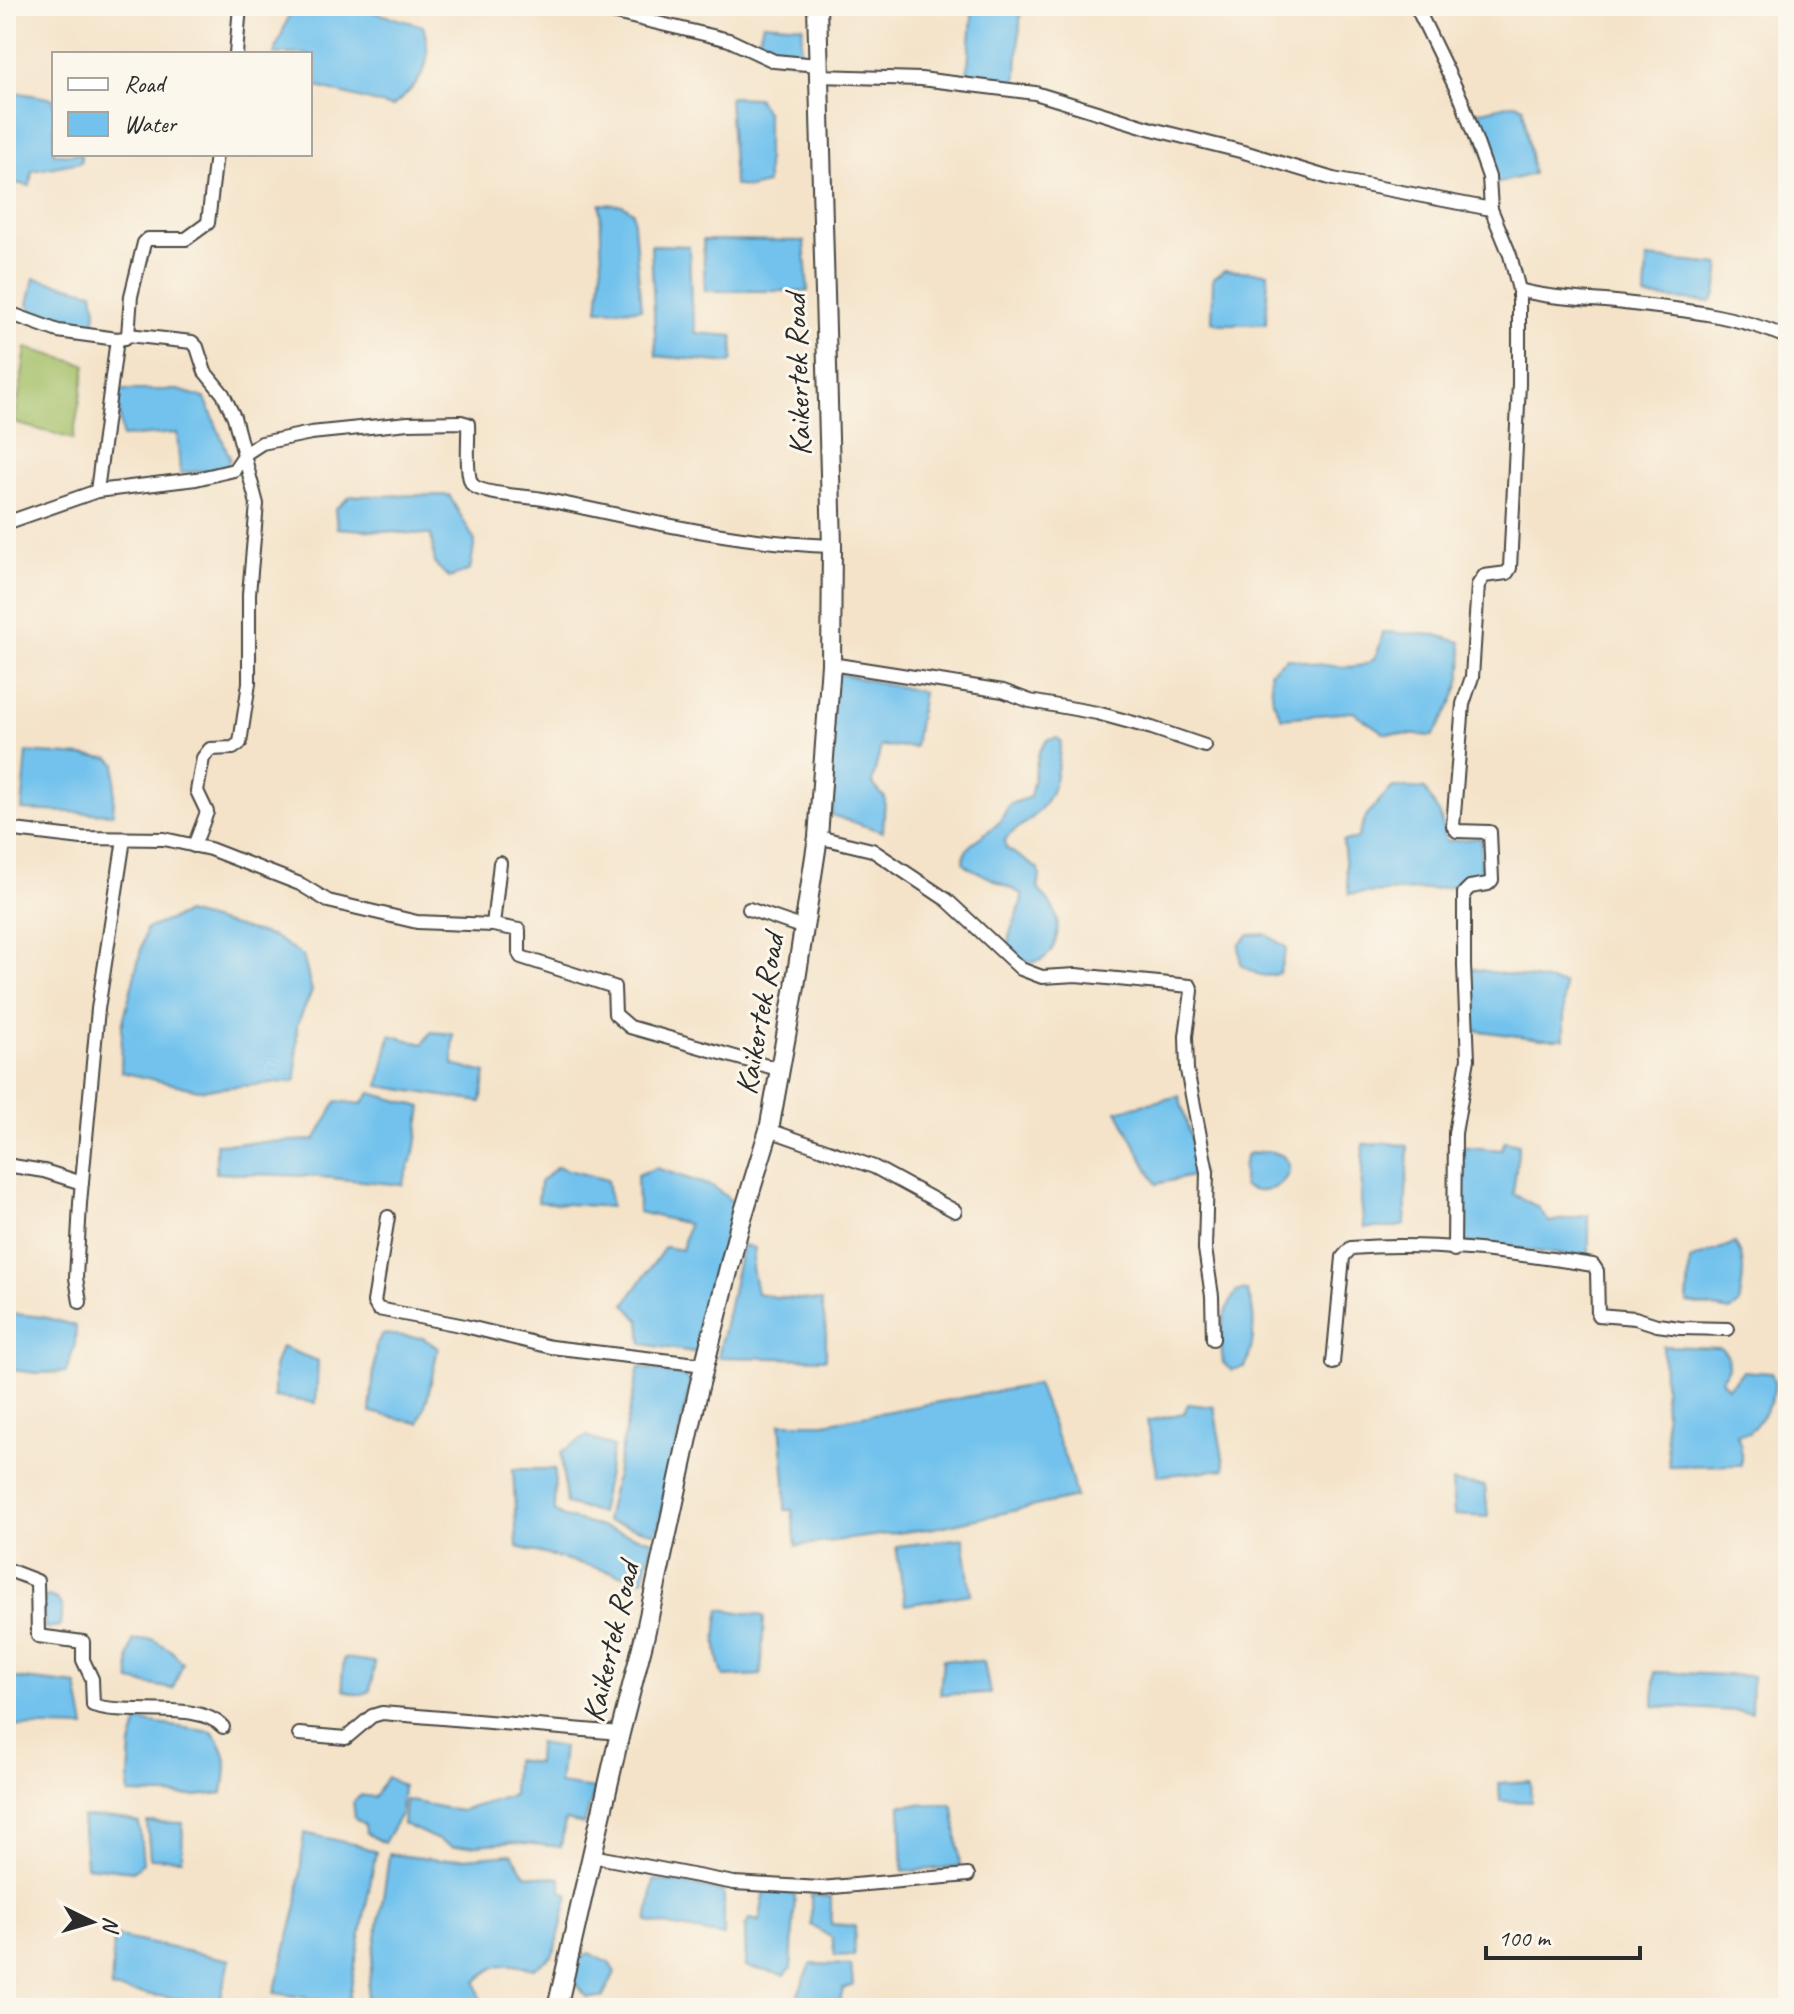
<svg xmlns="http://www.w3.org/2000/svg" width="1794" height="2014" font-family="Caveat,sans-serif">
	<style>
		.green { fill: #a3bf66; stroke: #677548; stroke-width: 2 }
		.water { fill: #72c2ed; stroke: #4e768c; stroke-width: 2 }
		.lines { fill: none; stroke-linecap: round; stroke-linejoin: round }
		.minor-casing { stroke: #494743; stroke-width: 16 }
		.secondary-casing { stroke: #494743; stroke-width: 22 }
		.minor { stroke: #fff; stroke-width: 12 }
		.secondary { stroke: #fff; stroke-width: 18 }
		.labels { text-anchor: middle; stroke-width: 6; stroke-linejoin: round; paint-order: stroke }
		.street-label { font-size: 32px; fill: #2b2b2b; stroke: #fbf7ec }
	</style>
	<rect width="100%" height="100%" fill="#fbf7ec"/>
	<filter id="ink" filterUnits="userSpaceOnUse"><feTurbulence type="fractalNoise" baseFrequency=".0125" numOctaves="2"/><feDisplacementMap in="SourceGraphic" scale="16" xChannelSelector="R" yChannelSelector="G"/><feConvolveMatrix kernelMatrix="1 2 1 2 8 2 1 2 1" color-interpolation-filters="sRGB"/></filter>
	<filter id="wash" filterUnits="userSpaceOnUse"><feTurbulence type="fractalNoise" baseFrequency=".006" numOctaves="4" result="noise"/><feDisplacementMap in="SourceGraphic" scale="32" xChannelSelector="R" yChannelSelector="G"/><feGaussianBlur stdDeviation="1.8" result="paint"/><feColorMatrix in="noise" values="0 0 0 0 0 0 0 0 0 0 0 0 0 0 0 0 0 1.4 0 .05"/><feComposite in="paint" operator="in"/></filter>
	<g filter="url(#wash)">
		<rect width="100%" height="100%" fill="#f4e3c9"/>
		<polygon class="green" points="26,348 86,365 73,439 15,423"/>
		<g class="water">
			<path d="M326,6L363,9L423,26C435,66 422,81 392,107L310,85V54H274L290,13Z"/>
			<polygon points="973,6 1021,6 1016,88 967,79"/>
			<polygon points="763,23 803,26 800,54 795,62 756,50"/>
			<polygon points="9,91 54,99 54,154 81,154 81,162 32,171 30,186 6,181 6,95"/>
			<polygon points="729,97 757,98 767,114 767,184 749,188 734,185"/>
			<polygon points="1516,103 1523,107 1533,174 1498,183 1491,174 1469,114"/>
			<polygon points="600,204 623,205 633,212 641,309 598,310 602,267"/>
			<polygon points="703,240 804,241 808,291 705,291"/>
			<polygon points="651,245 689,246 691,304 696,333 733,336 733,359 730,363 656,356"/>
			<polygon points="1647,258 1720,265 1716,294 1711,302 1645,297"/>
			<polygon points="1224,270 1268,273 1266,324 1219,324 1212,321 1213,279"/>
			<polygon points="34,278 93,292 96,311 94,327 83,332 34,313 28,304"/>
			<polygon points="117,390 178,390 205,398 230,458 225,469 180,473 177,433 122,437"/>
			<polygon points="449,495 475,541 470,570 449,578 435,564 431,535 337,528 335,509 351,496"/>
			<path d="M1383,632L1436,635L1461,642C1468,681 1452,704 1433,736L1384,733L1353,712L1282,718L1273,701L1270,672L1287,658C1307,662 1362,676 1375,657C1379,651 1381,640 1383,632Z"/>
			<polygon points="836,673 923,692 915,747 881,746 872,783 885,798 883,832 831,815 834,794 825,792"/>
			<path d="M1057,738L1061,741C1058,769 1056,796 1034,816C1025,825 1012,830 1005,840L1006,848L1038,869L1040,876L1038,888C1043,896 1054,905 1056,915C1064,946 1041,978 1010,953C1003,931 1023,915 1022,894L968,867L963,862C964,842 987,835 999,822C1003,817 1006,809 1010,804L1030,797L1039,752L1047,740Z"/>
			<polygon points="27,752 110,758 116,764 113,814 22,810"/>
			<path d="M1393,787L1425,789L1440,815L1446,841L1481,838V883L1434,889L1349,894L1343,841L1358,838C1362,816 1378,802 1393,787Z"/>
			<polygon points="186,913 274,937 303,956 312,991 297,1025 296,1081 198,1090 121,1072 122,1026 146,929"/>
			<path d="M1266,934L1287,948L1279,973C1264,980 1254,973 1241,965L1239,945L1249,935Z"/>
			<polygon points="1467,968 1564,984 1564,1039 1540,1039 1473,1030"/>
			<polygon points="431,1032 453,1034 453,1065 486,1073 481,1102 379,1086 390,1035 423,1044"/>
			<polygon points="371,1093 422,1107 415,1152 402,1185 310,1176 216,1173 216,1144 315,1140 337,1101 361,1104"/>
			<polygon points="1179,1096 1201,1174 1156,1184 1117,1111"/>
			<polygon points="1505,1141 1519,1144 1513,1194 1538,1207 1549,1222 1589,1215 1589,1258 1463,1242 1458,1146 1501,1150"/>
			<polygon points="1388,1143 1408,1146 1405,1225 1392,1228 1364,1228 1361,1201 1363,1144"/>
			<path d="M1267,1151C1314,1157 1276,1207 1243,1186V1166L1247,1154Z"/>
			<polygon points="557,1167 607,1180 611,1207 538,1202 540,1182"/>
			<polygon points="656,1168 714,1187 734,1203 699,1353 642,1344 640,1321 625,1304 665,1247 682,1250 688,1224 638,1212 637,1175"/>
			<path d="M1735,1243C1748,1260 1742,1285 1739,1305L1730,1311L1687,1303L1690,1260Z"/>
			<polygon points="742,1245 755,1248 752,1268 757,1293 775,1297 821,1301 826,1328 826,1359 718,1357"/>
			<path d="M1242,1290L1247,1291C1257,1312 1255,1346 1245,1367L1231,1370L1223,1363C1219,1334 1220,1316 1236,1292Z"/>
			<polygon points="6,1313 44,1317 76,1326 75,1344 66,1372 36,1373 6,1369"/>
			<polygon points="383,1334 423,1338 438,1348 428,1396 419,1423 370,1412 376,1344"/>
			<path d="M1663,1346L1721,1348L1727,1355L1728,1367L1721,1380L1728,1387L1743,1371L1771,1373C1782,1393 1762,1418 1749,1433L1737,1434L1741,1446V1465L1669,1466L1665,1422Z"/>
			<polygon points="281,1347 318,1361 316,1403 274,1397 274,1367"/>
			<polygon points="639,1367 687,1377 690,1384 657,1533 606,1521"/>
			<polygon points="1037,1384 1069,1469 1076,1497 935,1528 796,1546 792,1510 785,1510 785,1482 780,1423 825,1423"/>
			<polygon points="1188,1404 1214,1407 1225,1469 1158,1476 1147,1421 1184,1413"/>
			<polygon points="587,1436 613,1447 600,1513 566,1504 561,1452"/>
			<polygon points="513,1469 555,1469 554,1511 564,1517 653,1541 643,1580 517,1547"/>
			<polygon points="1452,1482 1485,1486 1488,1517 1454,1515"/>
			<polygon points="963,1538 971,1594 905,1605 896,1546"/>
			<polygon points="49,1596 57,1599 62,1607 60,1626 45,1628 42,1598"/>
			<path d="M720,1609L764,1616L761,1675L724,1677C715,1654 715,1633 720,1609Z"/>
			<polygon points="152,1639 171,1650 183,1663 173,1689 130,1681 129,1656 133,1640"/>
			<path d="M344,1658L375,1662L370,1691C360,1696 354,1695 344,1690L342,1678Z"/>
			<polygon points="943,1659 984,1662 990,1694 940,1694"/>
			<polygon points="1655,1672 1752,1676 1751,1712 1654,1706"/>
			<polygon points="6,1677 77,1685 85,1728 6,1726"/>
			<path d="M138,1721L212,1732C230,1754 227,1766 223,1793L196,1796L128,1794L131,1745Z"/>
			<polygon points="538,1743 563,1747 559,1784 595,1789 584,1824 565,1820 561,1847 513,1842 453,1847 403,1824 405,1800 460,1811 513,1795 514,1760 537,1763"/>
			<polygon points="387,1777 403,1786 401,1814 384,1843 366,1833 365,1825 355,1818 353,1801 360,1795 374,1797"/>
			<polygon points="1530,1781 1531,1802 1500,1801 1499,1783"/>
			<polygon points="950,1804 954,1808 960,1866 903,1872 900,1805"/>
			<polygon points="82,1817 122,1818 139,1823 143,1863 133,1871 86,1866"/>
			<polygon points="147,1822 183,1823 182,1859 150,1858"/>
			<polygon points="304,1833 358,1845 376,1852 348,2004 274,1993 297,1906"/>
			<path d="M389,1854L439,1860L512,1854L526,1875L561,1878V1891L569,1895L555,1950L552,1956L534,1969C505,1963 498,1960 476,1982L481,2000L476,2001L367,1998C372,1949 384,1902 389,1854Z"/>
			<polygon points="654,1880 687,1884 724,1892 724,1936 647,1922"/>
			<polygon points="771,1888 795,1895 791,1968 785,1975 746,1967 745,1927 750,1919 759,1921 765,1891"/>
			<polygon points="811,1895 831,1897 831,1924 855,1926 854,1955 835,1956 832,1938 811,1925"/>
			<polygon points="114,1936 230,1960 219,2005 111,1989"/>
			<polygon points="589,1953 609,1963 615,1972 603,1997 587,1997 572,1978 577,1959"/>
			<polygon points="811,1964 851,1965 853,1985 843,1989 839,2006 842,2008 792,2008"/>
		</g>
	</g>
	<g filter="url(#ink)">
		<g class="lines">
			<defs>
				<g id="minor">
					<polyline points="586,6 729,40 774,61 818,65"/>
					<polyline points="236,54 240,6"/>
					<polyline points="818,76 921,79 1035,93 1152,129 1244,152 1333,179 1491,209 1489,177 1462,101 1416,6"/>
					<path d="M1519,290C1554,299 1589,299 1624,303C1679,309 1738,315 1788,338"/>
					<polyline points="6,312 58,331 117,339 125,338 128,335 192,342 197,347 205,372 223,394 234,417 257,504 249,594 249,683 240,743 233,748 210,749 203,758 197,791 207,812 194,846"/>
					<polyline points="128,335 131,296 144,243 148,239 186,239 208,223 216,154"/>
					<polyline points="97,491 117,339"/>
					<path d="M6,523L97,491L196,479L234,470L245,454L262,443L311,433L408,423L461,422L468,424C469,438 465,474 472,484C480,495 529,496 543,499C638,519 735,543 832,546"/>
					<polyline points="831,664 1003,691 1030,701 1097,713 1152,728 1205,746"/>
					<polyline points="6,829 82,838 164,839 210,849 300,884 328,901 417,922 493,925 500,863"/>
					<polyline points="818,837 872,850 947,900 1021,969 1042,977 1076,975 1190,986 1192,991 1186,1036 1187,1070 1207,1172 1205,1249 1212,1296 1213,1339"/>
					<polyline points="749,909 804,928"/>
					<polyline points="493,925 519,930 519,953 521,957 614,987 615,1014 630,1027 781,1070"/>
					<polyline points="769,1130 874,1167 955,1211"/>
					<polyline points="6,1165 44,1171 82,1183"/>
					<polyline points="388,1217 374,1302 378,1309 465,1326 551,1347 705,1365"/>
					<polyline points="1454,1250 1455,1133 1468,1059 1464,966 1464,893 1470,887 1488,884 1492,880 1490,832 1457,831 1453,826 1463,704 1472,677 1478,585 1484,576 1507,573 1510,568 1519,384 1519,290 1510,255 1491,209"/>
					<polyline points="80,1302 76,1278 80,1203 98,1009 124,839"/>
					<path d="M1333,1363L1343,1257L1351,1248C1431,1241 1514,1253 1593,1265L1597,1271L1598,1315L1635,1318L1657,1325L1680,1328L1728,1329"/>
					<path d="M6,1569L37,1581L38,1636L83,1642V1660L92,1679L93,1705C128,1717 198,1700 223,1727"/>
					<polyline points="299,1734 346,1738 372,1716 382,1713 620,1733"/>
					<polyline points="592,1856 734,1883 821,1888 968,1875"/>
				</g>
				<polyline id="secondary" points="557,2008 620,1733 644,1639 699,1387 739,1228 769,1130 795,986 818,837 831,664 832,546 817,6"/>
			</defs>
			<use href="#minor" class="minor-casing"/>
			<use href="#secondary" class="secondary-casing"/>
			<use href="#minor" class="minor"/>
			<use href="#secondary" class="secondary"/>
		</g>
	</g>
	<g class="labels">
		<g class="street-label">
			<text transform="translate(797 375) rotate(-92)" y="11">Kaikertek Road</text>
			<text transform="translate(759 1014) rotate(-80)" y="11">Kaikertek Road</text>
			<text transform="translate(610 1642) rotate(-77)" y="11">Kaikertek Road</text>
		</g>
	</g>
	<rect width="1794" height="2014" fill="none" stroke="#fbf7ec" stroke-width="32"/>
	<rect x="52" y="52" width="260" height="104" fill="#fbf7ec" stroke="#a8a59f" stroke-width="2"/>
	<rect x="68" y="78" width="40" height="12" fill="#ffffff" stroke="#a8a59f" stroke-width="2"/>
	<text x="124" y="92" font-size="24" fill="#2b2b2b">Road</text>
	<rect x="68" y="112" width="40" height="24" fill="#72c2ed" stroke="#a8a59f" stroke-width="2"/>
	<text x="124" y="132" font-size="24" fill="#2b2b2b">Water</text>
	<g transform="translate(92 1922) rotate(95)" stroke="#fbf7ec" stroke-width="6" paint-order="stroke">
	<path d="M0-6L14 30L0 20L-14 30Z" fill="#2b2b2b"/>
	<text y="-12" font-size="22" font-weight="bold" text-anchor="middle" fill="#2b2b2b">N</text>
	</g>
	<path d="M1486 1946v12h154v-12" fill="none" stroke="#2b2b2b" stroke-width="4"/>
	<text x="1498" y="1946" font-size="24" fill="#2b2b2b" stroke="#fbf7ec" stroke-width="6" paint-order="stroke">100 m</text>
</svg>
